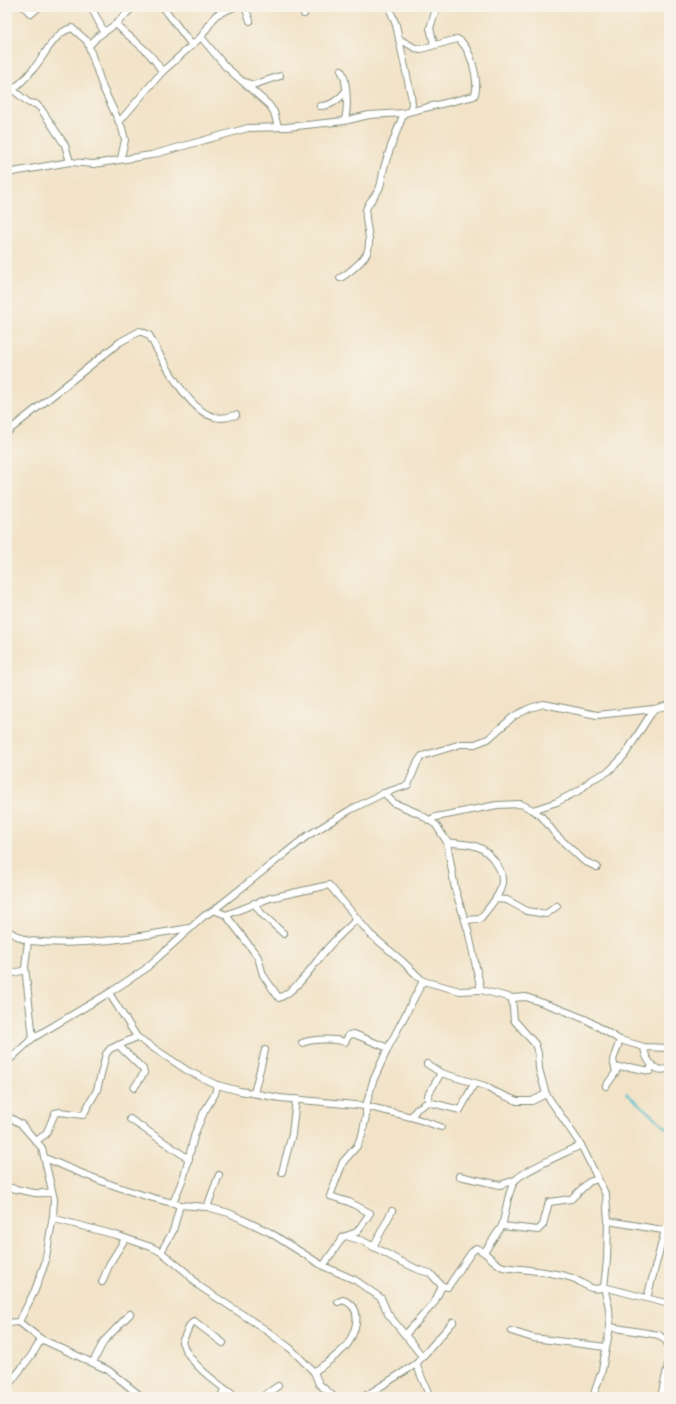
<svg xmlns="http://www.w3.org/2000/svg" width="676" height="1404" font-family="Pangolin,sans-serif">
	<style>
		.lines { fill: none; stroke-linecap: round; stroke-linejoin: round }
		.stream { stroke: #57c1d1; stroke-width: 2 }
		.street-casing { stroke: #88907e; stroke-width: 8 }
		.street { stroke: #fff; stroke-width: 6 }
	</style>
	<rect width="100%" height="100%" fill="#f7f3e8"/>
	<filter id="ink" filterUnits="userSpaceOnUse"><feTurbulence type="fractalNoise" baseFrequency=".025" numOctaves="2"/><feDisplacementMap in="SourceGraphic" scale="8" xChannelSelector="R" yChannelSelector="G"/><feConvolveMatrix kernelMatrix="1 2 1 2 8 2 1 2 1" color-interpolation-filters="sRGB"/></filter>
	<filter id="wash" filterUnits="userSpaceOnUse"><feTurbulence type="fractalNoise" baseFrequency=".012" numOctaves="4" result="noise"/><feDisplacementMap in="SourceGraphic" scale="16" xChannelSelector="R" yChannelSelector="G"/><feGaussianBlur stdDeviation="0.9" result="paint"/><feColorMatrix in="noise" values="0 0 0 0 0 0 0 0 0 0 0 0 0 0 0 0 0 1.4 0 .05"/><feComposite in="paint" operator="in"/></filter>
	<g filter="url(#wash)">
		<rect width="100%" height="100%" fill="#f2e3c8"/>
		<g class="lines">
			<polyline class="stream" points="626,1093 669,1130"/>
		</g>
	</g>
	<g filter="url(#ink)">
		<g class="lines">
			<defs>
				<g id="street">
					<polyline points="24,7 31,14 39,7"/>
					<polyline points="91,7 104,32"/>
					<polyline points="163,7 191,44"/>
					<polyline points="245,7 250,21"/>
					<polyline points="304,7 304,14"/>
					<polyline points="389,7 396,25 411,95 412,104 410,111"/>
					<path d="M116,24C132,41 151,50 162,72"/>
					<polyline points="201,37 225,66 269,105 274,112 278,127"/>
					<polyline points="434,44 430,28 436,9"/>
					<polyline points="89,46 97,37 116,24 133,7"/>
					<path d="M341,70C347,79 349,111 344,121"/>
					<polyline points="245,82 253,85 280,76"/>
					<polyline points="13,90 29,103 36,104 41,109 65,145 70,162"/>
					<path d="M7,94C17,87 26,78 34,68C45,56 54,32 72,28L87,41L103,88L122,128L125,140L121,158"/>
					<path d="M320,106C331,106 338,100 345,92"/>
					<polyline points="119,122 162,72 201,37 216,15 234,7"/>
					<path d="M7,173L70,162L94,164L151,155L248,128L287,127L344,121L369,115L404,113L474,96C481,84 470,44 457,39L421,49L415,48L399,39"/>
					<path d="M340,278C348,274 363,261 367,253C373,238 364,224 366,210C368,202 375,197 379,189C382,183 382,175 384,168C389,149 397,131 404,113"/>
					<path d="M7,432L120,342L140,331L149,335C161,357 189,413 215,417C222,419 229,417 236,415"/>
					<polyline points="384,793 408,785 417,763 422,756 461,744 475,744 488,739 514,716 530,708 544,704 597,715 654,709 669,705"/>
					<polyline points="533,810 557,802 580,790 591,780 609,771 624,756 654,709"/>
					<polyline points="429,820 436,817 497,805 521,804 533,810 542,817 556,835 584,861 597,867"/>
					<path d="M447,842C456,844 469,843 478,847C486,850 491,856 496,863C512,885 493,902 480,919L465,920"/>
					<polyline points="496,899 507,900 527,911 546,914 557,906"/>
					<polyline points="254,903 261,913 284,934"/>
					<path d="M214,910L226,915L258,957L263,975L279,998C299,989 312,966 326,950C335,939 347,929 357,919"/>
					<polyline points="226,915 270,898 329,885 370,934 401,960 423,981 460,991 481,990"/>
					<path d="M7,931C15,934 22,940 30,941C83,947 138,937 190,928"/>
					<polyline points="28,941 25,967 33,1038"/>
					<polyline points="7,975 25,970"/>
					<polyline points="109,993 137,1037 188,1071 217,1085 240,1091 280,1098 366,1106 411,1117 441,1127"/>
					<polyline points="512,998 514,1020 535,1044 538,1053 539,1069 546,1094 581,1145 606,1195 608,1221 607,1260 604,1287 609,1308 610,1327 602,1370 593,1397"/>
					<path d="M302,1043C313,1039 324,1039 336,1040C340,1040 342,1042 345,1042L349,1035L354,1034L388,1048"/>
					<polyline points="118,1045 143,1069 144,1073 134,1088"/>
					<path d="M644,1047C645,1059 655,1075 669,1068"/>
					<polyline points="7,1062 33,1038 109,993 144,970 204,916 214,910 307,836 350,810 384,793 394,803 420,814 436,825 447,842 455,889 468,930 481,990 512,998 526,997 560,1009 587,1020 620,1040 644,1047 669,1048"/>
					<polyline points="427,1064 441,1073 485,1086 493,1091 517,1101 532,1101 546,1094"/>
					<polyline points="615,1068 629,1067 650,1071 652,1065"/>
					<polyline points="606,1086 616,1072 613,1060 620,1040"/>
					<polyline points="254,1093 265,1050"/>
					<polyline points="428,1102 428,1095 441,1073"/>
					<polyline points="7,1116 21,1124 42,1148 54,1199 53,1216 45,1263 35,1290 19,1322"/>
					<polyline points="411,1117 417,1109 428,1102 460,1110 474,1084"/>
					<polyline points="130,1119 189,1159"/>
					<polyline points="36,1141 46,1134 55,1113 60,1112 83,1115 97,1090 106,1054 110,1049 137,1037"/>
					<path d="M45,1158C87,1176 129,1193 173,1203L184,1176L195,1133L204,1112L215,1094L217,1085"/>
					<polyline points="282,1172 292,1134 296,1099"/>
					<polyline points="459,1176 500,1185 515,1180"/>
					<path d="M7,1187C22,1190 37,1196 52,1192"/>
					<polyline points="180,1205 207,1207 229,1213 269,1232 323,1266 355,1280 381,1298 388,1314 422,1356"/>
					<polyline points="207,1207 219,1175"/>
					<polyline points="53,1216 55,1219 116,1235 151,1247 161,1252 186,1272 199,1286 263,1328 291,1349 314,1372 319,1384 334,1397"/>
					<polyline points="608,1221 669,1231"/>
					<path d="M502,1226C506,1212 507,1195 514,1182C519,1172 568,1152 581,1145"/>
					<polyline points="346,1236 363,1241 396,1259 419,1270 430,1273 442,1286 434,1303 405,1335"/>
					<polyline points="373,1247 392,1211"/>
					<polyline points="485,1251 502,1226 538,1230 543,1225 549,1202 571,1199 589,1182 598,1179"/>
					<polyline points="161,1252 173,1231 180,1205 176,1204"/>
					<polyline points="323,1266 343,1237 357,1232 370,1213 349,1202 330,1196 343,1162 357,1146 362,1135 366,1116 366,1106 373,1081 388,1048 423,981"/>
					<polyline points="102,1282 110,1263 125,1239"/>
					<path d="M442,1286L448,1287L471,1253L476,1248C487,1252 492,1262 503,1267C526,1270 550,1271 572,1278C584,1282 590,1293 604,1287L669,1304"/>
					<polyline points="647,1298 665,1230"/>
					<polyline points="7,1323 19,1322 41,1339 108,1370 142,1397"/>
					<polyline points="610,1327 659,1335 666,1341 669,1347"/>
					<polyline points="511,1331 533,1338 606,1347"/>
					<path d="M223,1343L194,1321L190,1325L182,1342C188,1363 218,1384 236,1397"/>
					<polyline points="93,1362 104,1341 130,1314"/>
					<polyline points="416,1364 430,1397"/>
					<path d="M314,1372C323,1365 344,1352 349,1342C357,1327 363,1307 343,1300L338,1302"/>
					<path d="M7,1388C17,1371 33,1358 41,1339"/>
					<polyline points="221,1397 224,1389"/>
					<polyline points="262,1397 278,1386"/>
					<polyline points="364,1397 416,1364 453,1322"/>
					<polyline points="661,1397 669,1360"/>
				</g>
			</defs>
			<use href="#street" class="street-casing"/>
			<use href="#street" class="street"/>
		</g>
	</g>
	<rect width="676" height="1404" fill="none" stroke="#f7f3e8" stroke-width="24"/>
</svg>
